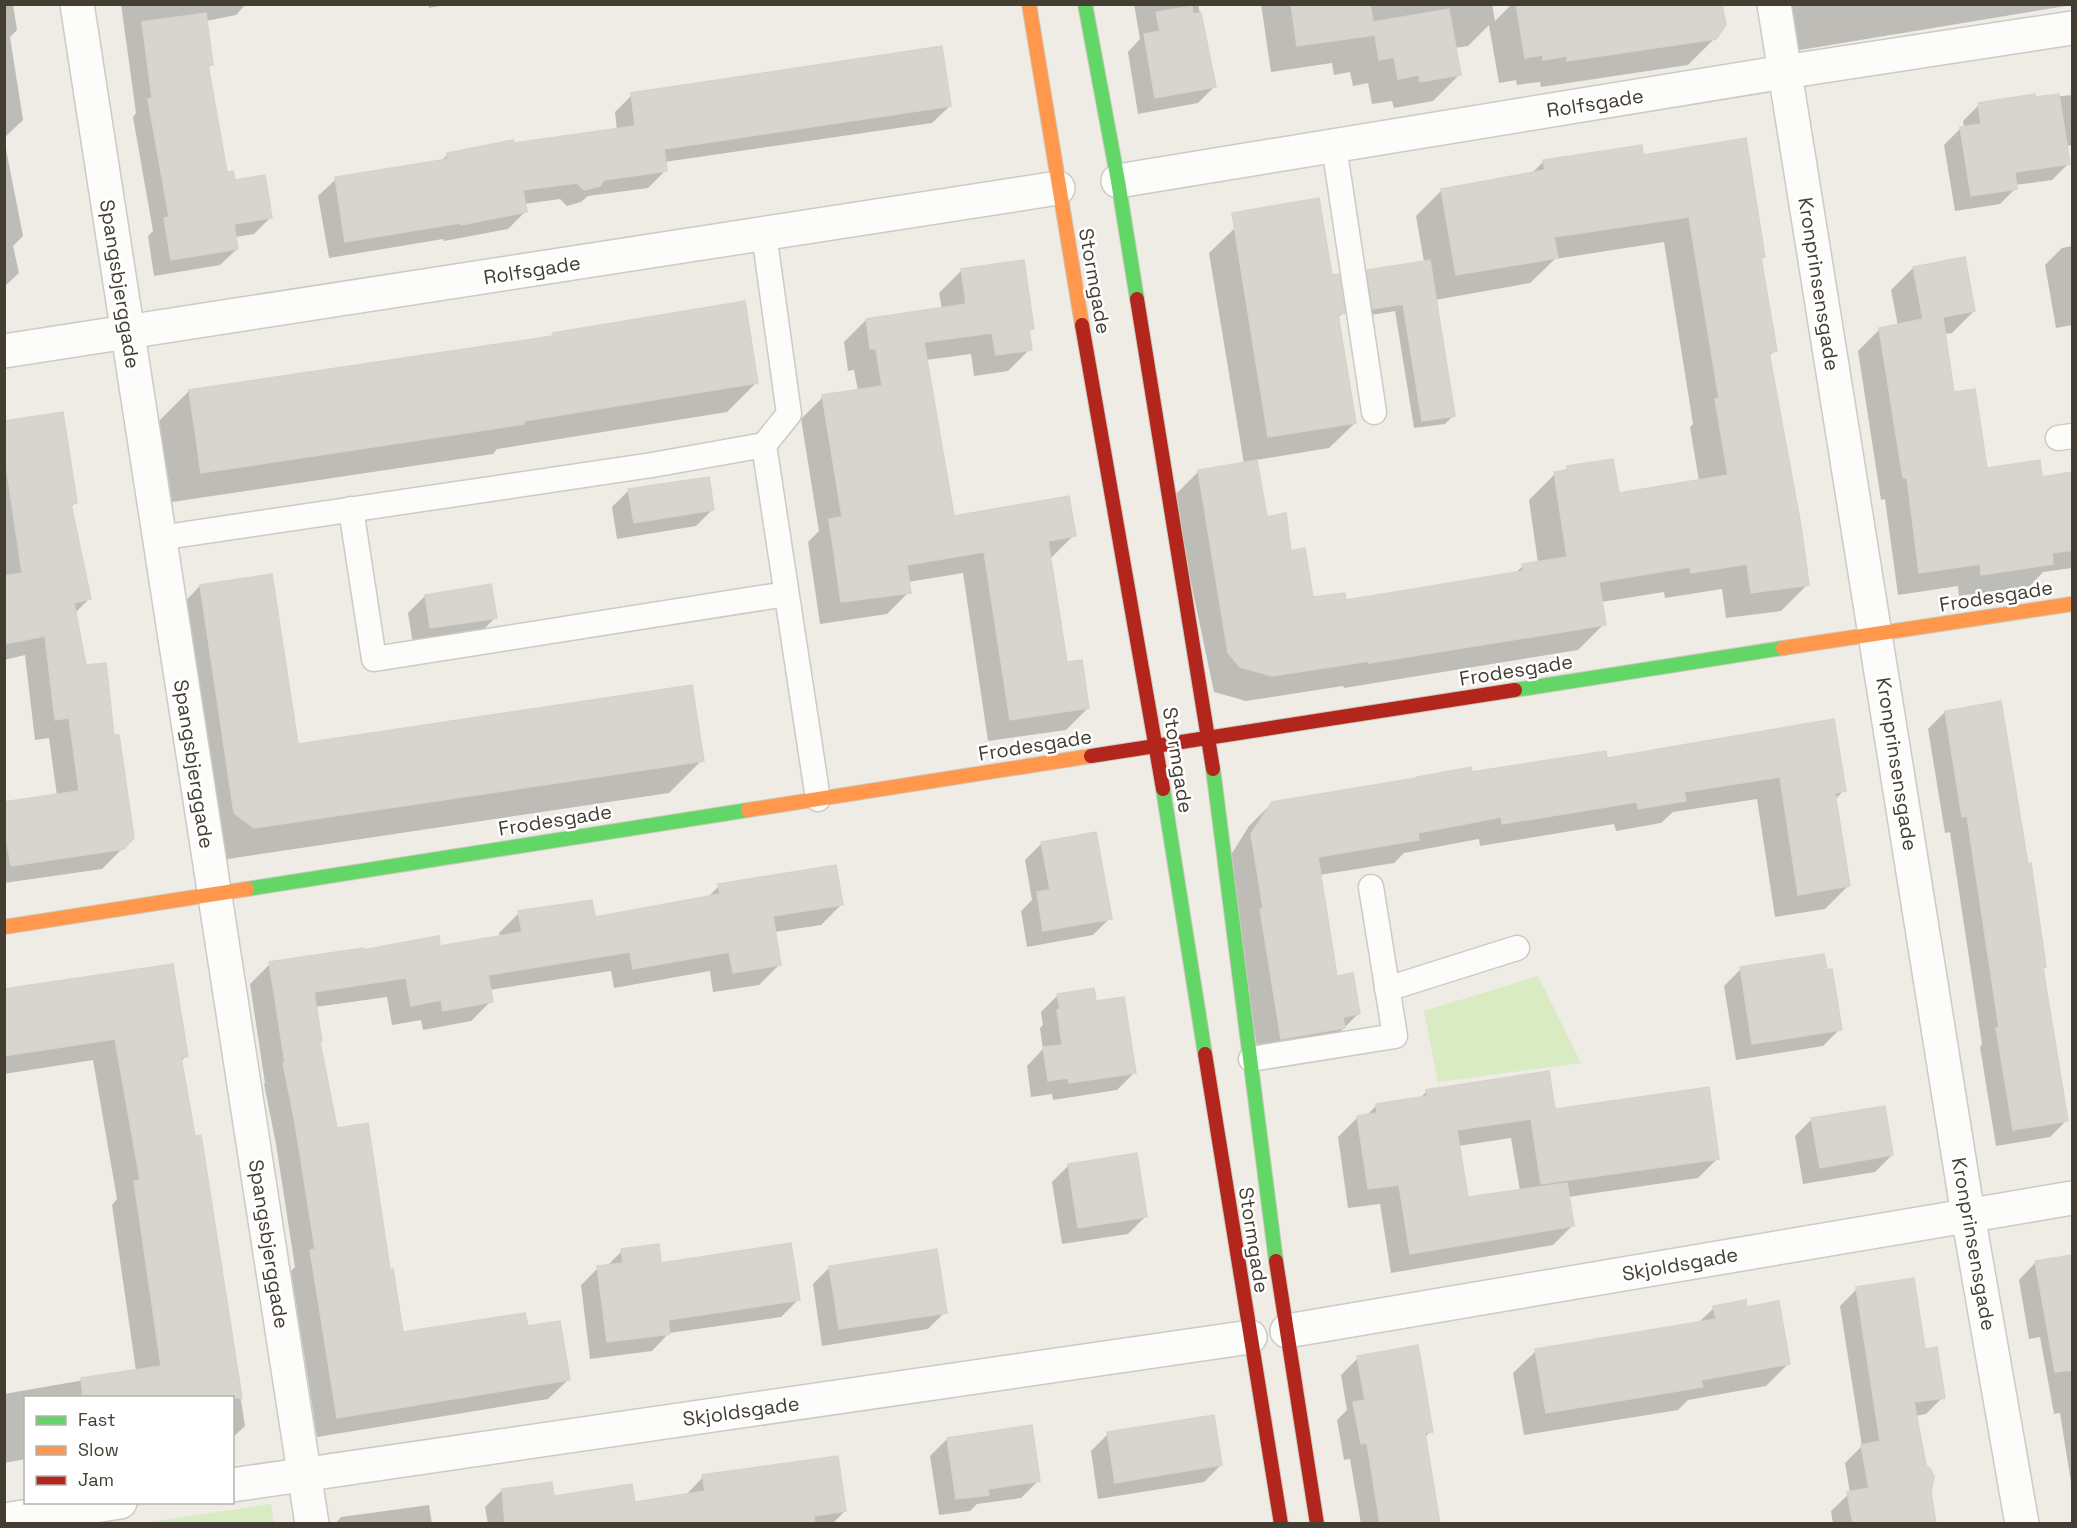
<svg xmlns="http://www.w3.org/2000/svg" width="2077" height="1528" font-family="'Space Grotesk',sans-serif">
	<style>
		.green { fill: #d8ebc3 }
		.shadow { fill: #0003; fill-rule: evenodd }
		.building { fill: #d7d5ce; stroke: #d6d3cb; stroke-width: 1.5 }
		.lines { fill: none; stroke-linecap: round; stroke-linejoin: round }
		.lane-casing { stroke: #cccac3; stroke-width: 27 }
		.street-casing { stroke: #cccac3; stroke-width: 36 }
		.fast-casing { stroke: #cecabc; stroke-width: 16 }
		.slow-casing { stroke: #cecabc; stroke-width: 16 }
		.jam-casing { stroke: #cecabc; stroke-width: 16 }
		.lane { stroke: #fcfcfb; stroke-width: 24 }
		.street { stroke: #fcfcfb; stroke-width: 33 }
		.fast { stroke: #63d668; stroke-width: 14 }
		.slow { stroke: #ff974d; stroke-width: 14 }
		.jam { stroke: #b3261e; stroke-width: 14 }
		.labels { text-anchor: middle; stroke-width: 5; stroke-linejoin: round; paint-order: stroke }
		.street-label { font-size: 20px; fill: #443e32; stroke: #fff }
	</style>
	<rect width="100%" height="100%" fill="#eeece5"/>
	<g class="green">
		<polygon points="1538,976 1581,1063 1438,1082 1424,1011"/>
		<polygon points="271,1504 274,1523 144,1523"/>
	</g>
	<g class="shadow">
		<polygon points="4,4 13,4 17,30 10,37 23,120 4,138"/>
		<polygon points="121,4 246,4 236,15 206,21 212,64 207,69 226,174 270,218 254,234 235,237 237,249 220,265 154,276 148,236 153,231 133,117 136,113"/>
		<polygon points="428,4 450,4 429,8"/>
		<polygon points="1134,4 1198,4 1215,86 1198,103 1138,114 1128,52 1140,39"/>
		<polygon points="1261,4 1492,4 1495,21 1512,4 1721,4 1715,38 1688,65 1541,87 1540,82 1517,85 1516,80 1499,83 1489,25 1468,46 1455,48 1459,75 1433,101 1394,108 1392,101 1372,104 1368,83 1353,86 1350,72 1334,75 1332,63 1271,72"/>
		<polygon points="1786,4 2072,4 2072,5 1794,51"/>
		<polygon points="632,95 950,106 932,123 664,162 665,171 648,188 588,196 581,202 567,206 560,199 524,204 525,212 508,229 444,241 443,239 329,258 318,196 336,179 441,161 448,154 617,130 615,112"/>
		<polygon points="2072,95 2072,145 2065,146 2068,164 2052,180 2015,185 2016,188 2000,204 1955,211 1944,145 1961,128 1964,128 1963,121 1979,105"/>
		<polygon points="4,139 23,236 13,246 19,273 4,287"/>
		<polygon points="1642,156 1764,257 1760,260 1775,350 1769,356 1807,585 1781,611 1726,618 1722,589 1665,598 1664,592 1601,602 1604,624 1578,650 1344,688 1343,686 1246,701 1214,692 1173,497 1199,471 1244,464 1209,253 1235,228 1331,277 1343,313 1337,318 1355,423 1329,448 1256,460 1266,518 1290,552 1311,599 1345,601 1515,573 1523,566 1538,563 1529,500 1555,474 1563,472 1567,468 1617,495 1699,481 1690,427 1693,424 1664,242 1555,259 1530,283 1435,300 1454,415 1445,424 1414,428 1395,311 1365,316 1360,279 1368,271 1424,262 1416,216 1442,190 1531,174 1544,161"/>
		<polygon points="2072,246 2072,325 2056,328 2045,265 2062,248"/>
		<polygon points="1913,268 1974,311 1952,333 1944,334 1953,394 1986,470 2041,479 2072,474 2072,568 2043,572 2030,586 1959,596 1958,586 1898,595 1885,499 1881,500 1858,351 1880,329 1898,326 1891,290"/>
		<polygon points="961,271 1032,328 1028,333 1030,349 1008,371 974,376 971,354 926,360 952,518 1074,535 1052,557 1049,558 1065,663 1088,708 1066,730 988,741 963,573 908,582 909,592 887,614 820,624 808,542 819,531 801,419 823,397 858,391 854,370 848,371 844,342 866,320 942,309 939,293"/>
		<polygon points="553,334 757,382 727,412 497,449 493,454 172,502 159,421 189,391 550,338"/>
		<polygon points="4,422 75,503 70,508 89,599 74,614 123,848 102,869 4,883 4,803 57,796 49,738 35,740 25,655 4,660"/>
		<polygon points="629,490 713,509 696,526 617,539 612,507"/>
		<polygon points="200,586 296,746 702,760 669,793 221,860 168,619"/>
		<polygon points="425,596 495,618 478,635 413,645 408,613"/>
		<polygon points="1945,712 2045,967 2042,969 2067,1120 2050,1137 1996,1146 1980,1047 1982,1044 1950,832 1945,833 1928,729"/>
		<polygon points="1833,720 1844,790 1835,800 1848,886 1825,909 1775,917 1757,799 1673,812 1661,823 1616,831 1614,824 1480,846 1479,839 1404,853 1394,863 1319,875 1336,978 1358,1014 1335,1037 1259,1061 1229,858 1249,826 1272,803 1471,774 1606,760"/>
		<polygon points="1042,843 1110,918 1093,935 1027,947 1021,911 1032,900 1025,860"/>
		<polygon points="719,886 841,905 821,925 774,932 779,965 759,985 713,992 710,971 614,988 611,971 489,990 491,1001 471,1021 423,1030 421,1020 392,1025 387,997 315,1007 318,1043 335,1130 389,1271 402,1334 526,1327 568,1380 548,1399 317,1437 291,1271 295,1267 276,1144 264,1084 265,1083 250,984 270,964 362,952 439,948 500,937 499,933 519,913 593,918 707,898"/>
		<polygon points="1741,969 1840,1029 1823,1046 1736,1060 1724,986"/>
		<polygon points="4,990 186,1056 180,1062 194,1137 200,1137 245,1426 232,1438 232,1398 26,1398 26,1459 4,1463 4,1394 136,1371 112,1205 117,1199 93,1060 4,1074"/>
		<polygon points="1058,995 1095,1003 1134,1073 1117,1090 1053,1100 1052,1094 1031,1097 1027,1066 1043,1049 1040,1028 1043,1025 1041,1012"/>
		<path d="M1426,1092L1554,1110L1718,1158L1698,1178L1568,1197L1572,1226L1553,1245L1391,1273L1380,1204L1348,1208L1338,1137L1358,1117L1366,1116L1377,1105L1419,1099ZM1511,1138L1520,1191L1467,1199L1458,1146Z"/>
		<polygon points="1812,1119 1892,1155 1875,1172 1803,1184 1795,1136"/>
		<polygon points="1069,1165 1145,1217 1128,1234 1062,1244 1052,1182"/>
		<polygon points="622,1251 660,1264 798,1300 781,1317 669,1333 652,1351 590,1359 581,1285 598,1268 606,1267"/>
		<polygon points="2072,1256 2072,1489 2060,1413 2054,1414 2040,1337 2029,1339 2019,1280 2036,1262"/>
		<polygon points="830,1267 945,1312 928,1329 822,1346 813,1284"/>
		<polygon points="1857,1289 1924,1351 1943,1397 1926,1414 1915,1416 1934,1524 1833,1524 1831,1511 1850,1493 1845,1463 1862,1446 1840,1306"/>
		<polygon points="1714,1308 1746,1309 1789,1363 1766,1386 1688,1400 1678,1410 1524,1435 1513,1373 1536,1351 1698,1323"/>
		<polygon points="1358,1358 1431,1431 1424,1438 1439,1524 1361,1524 1350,1459 1344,1460 1337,1420 1347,1410 1341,1375"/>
		<polygon points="1108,1434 1221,1465 1204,1482 1098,1499 1091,1451"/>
		<polygon points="947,1439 1038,1481 1021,1498 977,1504 970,1511 939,1515 930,1456"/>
		<polygon points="703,1477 845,1511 832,1524 488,1524 485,1507 502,1490 553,1498 634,1503 686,1495"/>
		<polygon points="429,1505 432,1524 335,1524 341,1517"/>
	</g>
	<g class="building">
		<polygon points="1291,4 1370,4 1373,22 1449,9 1461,75 1420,82 1419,75 1398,79 1394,57 1379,60 1375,35 1297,46"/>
		<polygon points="1516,4 1722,4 1726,25 1716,39 1567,61 1567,56 1543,60 1543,55 1525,58"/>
		<polygon points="1192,6 1193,14 1201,13 1216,87 1155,98 1144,34 1160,31 1156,12"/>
		<polygon points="206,13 213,65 208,65 227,172 233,171 235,180 265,175 272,218 234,224 238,249 171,260 164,218 169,217 148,99 152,98 142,22"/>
		<polygon points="942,46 951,106 664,149 667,171 604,180 600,186 584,190 577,183 523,190 527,212 461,225 460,223 345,242 335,177 448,159 447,153 513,140 514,143 635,126 631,93"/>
		<polygon points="2035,94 2035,97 2059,94 2070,164 2015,172 2017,189 1971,196 1960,127 1981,124 1978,103"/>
		<polygon points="1746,138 1765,257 1761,258 1777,351 1769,352 1801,526 1809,585 1751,593 1747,564 1691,573 1690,567 1599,582 1606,625 1369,663 1369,661 1272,676 1240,667 1228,653 1198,470 1257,460 1267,517 1286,513 1291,551 1305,548 1313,597 1345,593 1346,600 1523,571 1522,564 1567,557 1554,472 1567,470 1567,466 1613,459 1619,493 1728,475 1715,399 1719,399 1689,217 1554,237 1558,258 1456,275 1441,189 1545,170 1543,160 1642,145 1643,155"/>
		<polygon points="1319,198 1332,275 1339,274 1345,313 1338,314 1356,423 1268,437 1232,213"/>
		<polygon points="1965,257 1975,311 1943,317 1954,392 1975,389 1987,468 2040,460 2042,477 2073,472 2073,550 2052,553 2053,564 1981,575 1980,564 1919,573 1907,478 1903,478 1879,328 1923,319 1913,267"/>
		<polygon points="1024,260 1034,329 1029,329 1032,350 996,355 992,333 924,342 954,516 1069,496 1076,536 1048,541 1067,662 1082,660 1089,708 1010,720 984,552 907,565 911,593 841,602 829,519 842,517 822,395 882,386 876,349 870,349 866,319 966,304 961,269"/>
		<polygon points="1430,260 1455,416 1422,421 1403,304 1373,309 1367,270"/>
		<polygon points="745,301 758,383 524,421 524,424 201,473 189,390 553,336 553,333"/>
		<polygon points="63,412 77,503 71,504 91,599 74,603 86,665 106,663 114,735 119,735 134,838 124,849 11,866 4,825 4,802 79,791 69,718 55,720 45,636 4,644 4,576 22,573 4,451 4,421"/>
		<polygon points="709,477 714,510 634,523 628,489"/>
		<polygon points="272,574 298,744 692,685 704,761 254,828 234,813 200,585"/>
		<polygon points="491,584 497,618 430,628 425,595"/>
		<polygon points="2001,701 2028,864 2031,863 2046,967 2043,968 2068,1121 2013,1130 1996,1028 1999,1028 1967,816 1962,817 1945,711"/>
		<polygon points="1834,719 1846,791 1835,793 1850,886 1798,895 1780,777 1684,792 1686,801 1638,809 1637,802 1502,824 1501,817 1418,833 1419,840 1318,857 1337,976 1353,973 1360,1014 1343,1017 1345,1028 1281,1039 1260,909 1263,908 1251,834 1272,802 1417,778 1417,777 1471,767 1472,772 1606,751 1607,758"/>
		<polygon points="1096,832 1112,919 1043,931 1037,892 1050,890 1041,842"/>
		<polygon points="836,865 843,905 773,916 781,965 733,973 729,952 633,969 630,952 488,975 493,1002 443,1011 441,1000 411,1006 406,978 314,992 322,1041 320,1042 337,1128 368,1123 390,1270 393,1269 403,1332 525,1313 528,1326 560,1321 570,1380 337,1418 310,1250 315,1249 295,1123 283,1063 285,1063 269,962 363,948 363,950 439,936 440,946 522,932 518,911 592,900 595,917 720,894 718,884"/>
		<polygon points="1824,954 1827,970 1832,969 1842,1030 1752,1044 1740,967"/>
		<polygon points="173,964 188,1057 181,1057 195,1136 201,1135 242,1398 83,1398 81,1378 161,1366 134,1181 140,1180 115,1039 4,1056 4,989"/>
		<polygon points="1094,988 1096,1001 1124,997 1136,1073 1069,1083 1068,1078 1048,1081 1043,1047 1062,1045 1057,1010 1060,1009 1057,994"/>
		<polygon points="1549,1071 1555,1109 1709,1087 1719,1159 1541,1184 1531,1119 1457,1130 1468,1197 1567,1183 1574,1226 1410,1254 1399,1185 1368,1189 1357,1116 1377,1113 1376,1104 1427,1096 1426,1090"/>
		<polygon points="1885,1106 1893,1155 1820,1168 1811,1118"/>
		<polygon points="1137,1153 1147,1217 1078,1228 1068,1164"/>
		<polygon points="791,1243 800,1300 668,1320 670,1334 607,1342 597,1266 623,1263 621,1249 659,1244 661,1263"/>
		<polygon points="937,1249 947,1313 839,1329 829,1266"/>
		<polygon points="2073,1255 2073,1370 2055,1372 2035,1261"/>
		<polygon points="1914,1278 1925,1349 1937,1347 1945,1398 1914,1402 1926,1465 1931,1470 1934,1477 1931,1492 1936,1524 1853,1524 1847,1492 1869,1488 1861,1445 1880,1441 1856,1287"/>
		<polygon points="1746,1300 1747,1307 1779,1301 1790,1364 1701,1380 1703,1387 1546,1413 1535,1349 1716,1319 1713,1306"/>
		<polygon points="1418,1345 1433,1432 1425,1433 1440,1524 1380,1524 1367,1443 1361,1444 1353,1402 1365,1400 1357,1356"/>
		<polygon points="1214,1415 1222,1465 1115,1483 1107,1432"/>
		<polygon points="1032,1425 1040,1481 988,1489 989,1495 956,1499 947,1438"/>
		<polygon points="838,1456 846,1511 814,1516 815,1524 505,1524 502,1489 552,1482 554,1496 632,1484 635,1502 705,1491 702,1475"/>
	</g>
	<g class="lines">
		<defs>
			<g id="lane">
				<polyline points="1334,146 1374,412"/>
				<polyline points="764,234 789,414 764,445 818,799"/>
				<polyline points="2058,438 2072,436"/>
				<polyline points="351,509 374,659 786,594"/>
				<polyline points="159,538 652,465 764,445"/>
				<polyline points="1387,989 1517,948"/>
				<polyline points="1251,1059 1395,1036 1371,887"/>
			</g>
			<g id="street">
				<polyline points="77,4 312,1524"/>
				<polyline points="1774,4 1968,1215 2022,1524"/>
				<polyline points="1118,181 1784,72 2072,28"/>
				<polyline points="4,351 1058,188"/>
				<polyline points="1287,1331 2072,1198"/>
				<polyline points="232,1485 1250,1337"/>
				<polyline points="4,1520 120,1502"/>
			</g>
			<g id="fast">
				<polyline points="1085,4 1118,181 1137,299"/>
				<polyline points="1515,690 1783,648"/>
				<polyline points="1213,769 1276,1261"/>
				<polyline points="1163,789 1205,1054"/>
				<polyline points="247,889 748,810"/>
			</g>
			<g id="slow">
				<polyline points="1029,4 1082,325"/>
				<polyline points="1783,648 2072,604"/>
				<polyline points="748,810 1091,756"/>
				<polyline points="4,927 247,889"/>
			</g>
			<g id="jam">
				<polyline points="1137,299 1213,769"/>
				<polyline points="1082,325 1163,789"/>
				<polyline points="1091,756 1515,690"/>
				<polyline points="1205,1054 1281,1524"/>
				<polyline points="1276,1261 1317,1524"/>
			</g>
		</defs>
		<use href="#lane" class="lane-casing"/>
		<use href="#street" class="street-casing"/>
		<use href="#fast" class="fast-casing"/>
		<use href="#slow" class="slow-casing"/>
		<use href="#jam" class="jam-casing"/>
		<use href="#lane" class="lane"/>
		<use href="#street" class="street"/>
		<use href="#fast" class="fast"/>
		<use href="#slow" class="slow"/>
		<use href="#jam" class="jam"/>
	</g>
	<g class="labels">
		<g class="street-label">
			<text transform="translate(1595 103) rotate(-9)" y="7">Rolfsgade</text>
			<text transform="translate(532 270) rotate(-9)" y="7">Rolfsgade</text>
			<text transform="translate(1095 281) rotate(80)" y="7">Stormgade</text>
			<text transform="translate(120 284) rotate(81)" y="7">Spangsbjerggade</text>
			<text transform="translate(1819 284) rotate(81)" y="7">Kronprinsensgade</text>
			<text transform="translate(1996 596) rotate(-9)" y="7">Frodesgade</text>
			<text transform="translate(1516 670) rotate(-9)" y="7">Frodesgade</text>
			<text transform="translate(1035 745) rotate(-9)" y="7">Frodesgade</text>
			<text transform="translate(1178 760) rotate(81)" y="7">Stormgade</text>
			<text transform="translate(194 764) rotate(81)" y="7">Spangsbjerggade</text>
			<text transform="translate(1897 764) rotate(81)" y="7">Kronprinsensgade</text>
			<text transform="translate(555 820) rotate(-9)" y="7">Frodesgade</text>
			<text transform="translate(1254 1240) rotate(81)" y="7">Stormgade</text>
			<text transform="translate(269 1244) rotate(81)" y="7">Spangsbjerggade</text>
			<text transform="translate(1974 1244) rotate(80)" y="7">Kronprinsensgade</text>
			<text transform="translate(1680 1264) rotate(-10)" y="7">Skjoldsgade</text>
			<text transform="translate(741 1411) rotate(-8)" y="7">Skjoldsgade</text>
		</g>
	</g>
	<rect width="2077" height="1528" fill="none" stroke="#443e32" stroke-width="12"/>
	<rect x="24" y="1396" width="210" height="108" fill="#ffffff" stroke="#b4b2ad" stroke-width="1.5"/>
	<rect x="36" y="1416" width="30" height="9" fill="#63d668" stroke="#b4b2ad" stroke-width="1.5"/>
	<text x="78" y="1426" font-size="18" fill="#443e32">Fast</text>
	<rect x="36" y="1446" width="30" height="9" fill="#ff974d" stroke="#b4b2ad" stroke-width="1.5"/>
	<text x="78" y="1456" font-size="18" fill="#443e32">Slow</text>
	<rect x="36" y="1476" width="30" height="9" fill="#b3261e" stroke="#b4b2ad" stroke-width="1.5"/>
	<text x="78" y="1486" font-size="18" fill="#443e32">Jam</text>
</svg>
